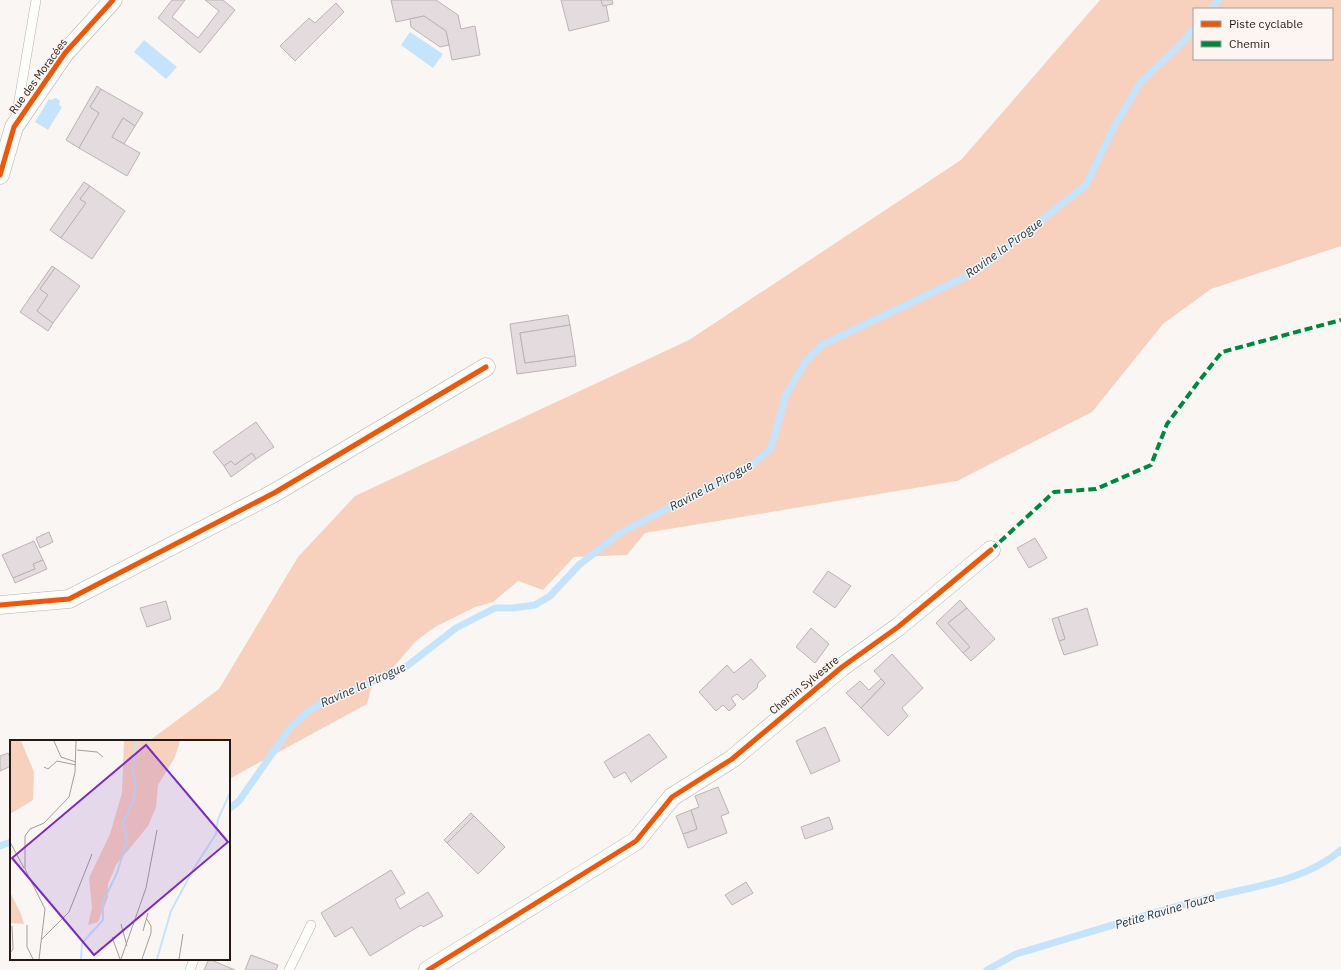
<svg xmlns="http://www.w3.org/2000/svg" width="1341" height="970" font-family="'IBM Plex Sans',sans-serif">
	<style>
		.forest { fill: #f7d0be; fill-rule: evenodd }
		.water { fill: #c5e4fc }
		.lines { fill: none; stroke-linecap: round; stroke-linejoin: round }
		.stream { stroke: #c5e4fc; stroke-width: 7 }
		.building { fill: #e3dbdd; stroke: #bbb3b6 }
		.service-casing { stroke: #b7b0ac; stroke-width: 10 }
		.minor-casing { stroke: #b7b0ac; stroke-width: 19 }
		.service { stroke: #fefefd; stroke-width: 9 }
		.minor { stroke: #fefefd; stroke-width: 18 }
		.quiet { stroke: #00873e; stroke-width: 4; stroke-dasharray: 8 4; stroke-linecap: butt }
		.cycleway-casing { stroke: #fcf5f2; stroke-width: 8 }
		.cycleway { stroke: #e8590c; stroke-width: 5 }
		.labels { text-anchor: middle; stroke-width: 3; stroke-linejoin: round; paint-order: stroke }
		.street-label { font-size: 11px; fill: #261913; stroke: #fcf5f2 }
		.water-label { font-size: 12px; font-style: italic; fill: #10354b; stroke: #fcf5f2 }
		.inset-river { fill: none; stroke: #c5e4fc; stroke-width: 2 }
		.inset-road { fill: none; stroke: #a59e9a; stroke-width: 1 }
		.view { fill: #7b2cbf; fill-opacity: 0.15; stroke: #7b2cbf; stroke-width: 2 }
		.inset-edge { fill: none; stroke: #261913; stroke-width: 2 }
	</style>
	<rect width="100%" height="100%" fill="#faf6f4"/>
	<path class="forest" d="M1100,0H1341V246L1211,289L1163,324L1092,412L957,481L645,533L627,555L574,557L543,590L518,581L493,602L475,607L435,627L416,641L390,671L375,674L367,704L229,779V741H149L219,689L298,557L355,496L689,340L961,160ZM1194,9H1332V59H1194Z"/>
	<g class="water">
		<polygon points="410,32 443,54 433,68 401,45"/>
		<polygon points="144,40 177,67 166,79 134,52"/>
		<polygon points="56,98 60,101 59,105 62,107 48,130 35,122 49,99 51,100"/>
	</g>
	<g class="lines">
		<g class="stream">
			<polyline points="1211,9 1219,0"/>
			<polyline points="229,809 239,801 290,728 311,709 407,666 456,628 495,608 513,608 535,605 550,596 579,565 620,533 752,465 771,448 786,395 806,361 822,345 963,278 985,265 1086,185 1114,127 1140,83 1183,42 1194,28"/>
			<polyline points="0,846 11,842"/>
			<path d="M987,970L1016,954C1080,935 1144,915 1208,898C1253,886 1304,882 1341,850"/>
		</g>
	</g>
	<g class="building">
		<polygon points="172,0 185,0 172,17 198,38 219,11 205,0 223,0 235,10 200,53 158,18"/>
		<polygon points="391,0 436,0 458,15 461,29 475,26 480,55 452,60 446,31 424,16 396,22"/>
		<polygon points="561,0 601,0 603,6 606,5 609,21 569,31"/>
		<polygon points="601,0 612,0 613,4 603,6"/>
		<polygon points="336,3 344,12 295,61 280,46 309,18 315,23"/>
		<polygon points="424,16 446,31 449,45 440,47 411,27 410,19"/>
		<polygon points="97,86 101,89 90,107 99,113 79,148 66,140"/>
		<polygon points="101,89 143,113 135,126 123,118 112,137 140,153 127,176 79,148 99,113 90,107"/>
		<polygon points="123,118 135,126 124,144 112,137"/>
		<polygon points="84,182 90,186 80,199 86,203 61,238 50,230"/>
		<polygon points="90,186 125,211 92,259 61,238 86,203 80,199"/>
		<polygon points="52,266 55,268 40,289 48,295 37,311 53,323 48,331 20,312"/>
		<polygon points="55,268 80,286 53,323 37,311 48,295 40,289"/>
		<polygon points="568,315 570,325 520,333 525,363 575,356 576,366 517,374 510,324"/>
		<polygon points="570,325 575,356 525,363 520,333"/>
		<polygon points="256,422 274,447 256,459 252,453 235,465 231,461 224,466 213,452"/>
		<polygon points="252,453 256,459 231,477 224,466 231,461 235,465"/>
		<polygon points="49,532 53,542 40,548 36,538"/>
		<polygon points="1035,538 1047,558 1029,568 1017,548"/>
		<polygon points="34,541 43,560 33,564 35,569 13,578 2,555"/>
		<polygon points="43,560 47,569 15,583 13,578 35,569 33,564"/>
		<polygon points="828,571 851,586 835,608 813,592"/>
		<polygon points="960,600 967,608 948,623 970,647 963,653 936,623"/>
		<polygon points="166,601 171,619 147,627 140,608"/>
		<polygon points="967,608 995,639 971,661 963,653 970,647 948,623"/>
		<polygon points="1087,608 1098,645 1064,655 1059,641 1065,639 1058,617"/>
		<polygon points="1058,617 1065,639 1059,641 1052,619"/>
		<polygon points="811,628 829,644 815,663 796,647"/>
		<polygon points="892,654 923,688 902,708 908,716 888,736 861,708 885,683 874,671"/>
		<polygon points="751,659 766,676 758,683 757,688 743,700 737,694 731,698 736,705 729,711 723,705 716,711 699,692 727,665 734,673"/>
		<polygon points="881,679 885,683 861,708 846,693 860,681 869,690"/>
		<polygon points="825,727 840,761 811,774 796,741"/>
		<polygon points="649,734 667,757 631,782 625,772 614,778 604,762"/>
		<polygon points="8,753 11,759 11,766 0,771 0,756"/>
		<polygon points="718,787 729,813 721,816 727,833 688,848 683,834 697,829 691,810 699,807 695,796"/>
		<polygon points="691,810 697,829 683,834 676,816"/>
		<polygon points="471,813 474,816 447,843 444,840"/>
		<polygon points="474,816 505,847 478,874 447,843"/>
		<polygon points="829,817 833,829 805,839 801,827"/>
		<polygon points="391,870 405,893 395,899 400,909 428,892 443,916 423,927 421,925 370,956 352,927 335,937 321,913"/>
		<polygon points="746,882 753,893 732,905 725,895"/>
		<polygon points="251,955 278,965 276,970 245,970"/>
		<polygon points="209,959 235,970 204,970"/>
	</g>
	<g class="lines">
		<defs>
			<g id="service">
				<polyline points="16,118 36,0"/>
				<polyline points="190,970 194,959"/>
				<polyline points="289,970 311,925"/>
			</g>
			<g id="minor">
				<polyline points="0,175 14,127 65,53 113,0"/>
				<polyline points="0,605 69,599 274,493 486,367"/>
				<polyline points="428,970 636,841 672,797 732,759 842,667 898,627 991,550"/>
			</g>
		</defs>
		<use href="#service" class="service-casing"/>
		<use href="#minor" class="minor-casing"/>
		<use href="#service" class="service"/>
		<use href="#minor" class="minor"/>
		<polyline class="quiet" points="991,550 1054,492 1096,489 1151,465 1167,424 1199,381 1222,352 1341,320"/>
		<defs>
			<g id="cycleway">
				<polyline points="0,175 14,127 65,53 113,0"/>
				<polyline points="0,605 69,599 274,493 486,367"/>
				<polyline points="428,970 636,841 672,797 732,759 842,667 898,627 991,550"/>
			</g>
		</defs>
		<use href="#cycleway" class="cycleway-casing"/>
		<use href="#cycleway" class="cycleway"/>
	</g>
	<g class="labels">
		<g class="street-label">
			<text transform="translate(38 76) rotate(-54)" y="4">Rue des Moracées</text>
			<text transform="translate(804 685) rotate(-39)" y="4">Chemin Sylvestre</text>
		</g>
		<g class="water-label">
			<text transform="translate(1004 248) rotate(-36)" y="4">Ravine la Pirogue</text>
			<text transform="translate(711 486) rotate(-28)" y="4">Ravine la Pirogue</text>
			<text transform="translate(363 685) rotate(-24)" y="4">Ravine la Pirogue</text>
			<text transform="translate(1165 911) rotate(-16)" y="4">Petite Ravine Touza</text>
		</g>
	</g>
	<g transform="translate(10 740)">
		<rect width="220" height="220" fill="#faf6f4"/>
		<path d="M0,1H11L24,32L23,60L0,74ZM114,1H170L165,17L148,45L146,67L138,86L106,125L98,144V157L88,182L78,185L82,168L79,138L100,94L112,53ZM0,152L11,174L14,184L0,183Z" fill="#f7d0be"/>
		<path class="inset-river" d="M71,219L72,203L93,180V162L107,133L117,101L113,83L123,62L126,45L123,31L125,8L128,1M147,219L161,171L184,128L206,94L208,79L220,53"/>
		<path class="inset-road" d="M44,1L51,17L66,22M67,10L87,12L93,17M34,27L38,29L47,21L66,25M0,102L14,128M111,184L117,206M17,185V207L23,219M133,191L138,173M102,197L110,219M32,199L59,172L82,114M0,213L3,209L2,186M29,219L35,169L15,129V96L20,89L34,83L59,57L65,32L66,1M111,219L136,148L147,90M132,219L141,193V186L136,178M169,219L173,194"/>
		<path class="view" d="M136,5L218,102L84,215L2,118Z"/>
		<rect width="220" height="220" class="inset-edge"/>
	</g>
	<rect x="1193" y="8" width="140" height="52" fill="#fcf5f2" stroke="#a69d99"/>
	<rect x="1201" y="21" width="20" height="6" fill="#e8590c" stroke="#a69d99"/>
	<text x="1229" y="28" font-size="12" fill="#261913">Piste cyclable</text>
	<rect x="1201" y="41" width="20" height="6" fill="#00873e" stroke="#a69d99"/>
	<text x="1229" y="48" font-size="12" fill="#261913">Chemin</text>
</svg>
